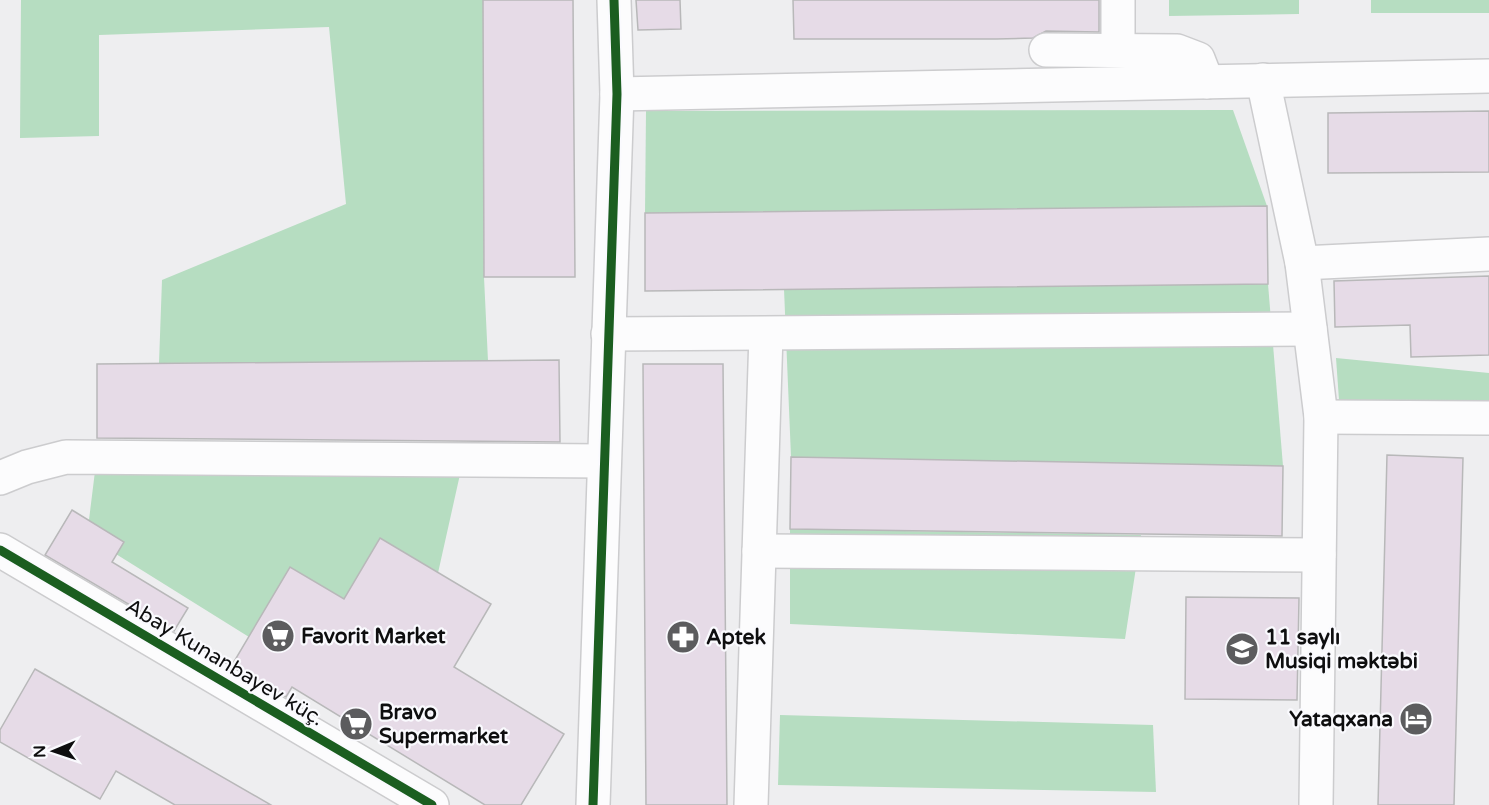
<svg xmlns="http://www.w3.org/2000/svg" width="1489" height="805" font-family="'Varela Round',sans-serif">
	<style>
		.forest { fill: #b6ddc1 }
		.building { fill: #e6dbe7; stroke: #b8b8b9; stroke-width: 1.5 }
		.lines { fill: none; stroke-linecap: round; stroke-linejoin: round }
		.minor-casing { stroke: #ccccce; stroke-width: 36 }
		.minor { stroke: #fcfcfd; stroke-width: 33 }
		.cycleway-casing { stroke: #fafafe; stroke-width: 13 }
		.cycleway { stroke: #1b5e20; stroke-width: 9 }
		.labels { text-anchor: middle; stroke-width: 4.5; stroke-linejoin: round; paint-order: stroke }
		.poi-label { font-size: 21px; font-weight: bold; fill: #0e0e0f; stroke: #fafafe; text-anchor: start }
		.street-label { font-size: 21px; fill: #0e0e0f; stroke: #fafafe }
	</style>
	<rect width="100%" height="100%" fill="#eeeef0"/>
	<g class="forest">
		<polygon points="21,0 483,0 484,277 488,361 159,363 162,280 346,204 329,27 99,35 99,136 20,138"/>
		<polygon points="1169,0 1299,0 1299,14 1169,16"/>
		<rect x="1371" y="0" width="118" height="13"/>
		<polygon points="1233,110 1267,206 645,213 646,111"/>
		<polygon points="1268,284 1283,466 791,457 784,289"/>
		<polygon points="1336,358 1489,373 1489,400 1339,400"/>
		<polygon points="465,452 438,573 380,538 344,599 290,567 249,637 87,536 97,455"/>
		<polygon points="790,529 1141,535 1125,639 790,624"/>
		<polygon points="780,715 1153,725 1156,792 778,785"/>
	</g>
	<g class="building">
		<polygon points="483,0 573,0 575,277 484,277"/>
		<polygon points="636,0 680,0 681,29 638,30"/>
		<polygon points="793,0 1099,0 1099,32 1046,31 1033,38 996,39 794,39"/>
		<polygon points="1489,111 1489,172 1328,173 1328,113"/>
		<polygon points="1267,206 1268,284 645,291 645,213"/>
		<polygon points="1489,276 1489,355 1411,357 1410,325 1335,327 1334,281"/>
		<polygon points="559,360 560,442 97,438 97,364"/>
		<polygon points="643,364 723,364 727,805 646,805"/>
		<polygon points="1387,455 1463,458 1454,805 1378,805"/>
		<polygon points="791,457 1283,466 1282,536 790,529"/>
		<polygon points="72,510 124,542 112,562 188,608 174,631 45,555"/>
		<polygon points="380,538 491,604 454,667 564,734 521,805 485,805 292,687 286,697 232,665 290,567 344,599"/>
		<polygon points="1186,597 1299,598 1297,700 1185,699"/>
		<polygon points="35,669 179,752 271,805 175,805 116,771 100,799 0,742 0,730"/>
	</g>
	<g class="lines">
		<defs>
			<g id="minor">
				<polyline points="1118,0 1118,50"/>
				<polyline points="1046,50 1177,51 1198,59 1207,82"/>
				<polyline points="1263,80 1302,263 1321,417 1316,805"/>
				<polyline points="617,94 1489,76"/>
				<polyline points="1302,263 1489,254"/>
				<polyline points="608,334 1310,329"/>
				<polyline points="1321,417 1489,418"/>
				<polyline points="0,478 27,467 66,457 603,461"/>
				<polyline points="0,550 432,805"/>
				<polyline points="759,551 1319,555"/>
				<polyline points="593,805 617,94 614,0"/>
				<polyline points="751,805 766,334"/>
			</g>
		</defs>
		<use href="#minor" class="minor-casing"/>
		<use href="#minor" class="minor"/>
		<defs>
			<g id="cycleway">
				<polyline points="0,550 432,805"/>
				<polyline points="593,805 617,94 614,0"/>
			</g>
		</defs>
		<use href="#cycleway" class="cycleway-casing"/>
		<use href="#cycleway" class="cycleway"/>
	</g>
	<defs>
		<symbol id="supermarket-disc" viewBox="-11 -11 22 22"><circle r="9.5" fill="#5c5c5e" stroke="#fafafe"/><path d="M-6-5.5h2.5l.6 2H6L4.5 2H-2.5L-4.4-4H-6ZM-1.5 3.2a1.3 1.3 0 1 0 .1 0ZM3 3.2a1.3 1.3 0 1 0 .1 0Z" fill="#fff"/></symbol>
		<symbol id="pharmacy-disc" viewBox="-11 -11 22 22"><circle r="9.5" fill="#5c5c5e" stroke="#fafafe"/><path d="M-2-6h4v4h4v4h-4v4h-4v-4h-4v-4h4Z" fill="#fff"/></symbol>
		<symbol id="school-disc" viewBox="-11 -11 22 22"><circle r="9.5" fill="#5c5c5e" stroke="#fafafe"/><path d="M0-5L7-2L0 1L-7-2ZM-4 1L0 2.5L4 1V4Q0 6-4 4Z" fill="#fff"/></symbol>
		<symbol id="hotel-disc" viewBox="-11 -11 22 22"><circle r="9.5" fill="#5c5c5e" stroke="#fafafe"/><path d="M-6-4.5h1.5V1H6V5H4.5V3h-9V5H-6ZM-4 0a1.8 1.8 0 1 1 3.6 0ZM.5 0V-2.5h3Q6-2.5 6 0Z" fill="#fff"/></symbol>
	</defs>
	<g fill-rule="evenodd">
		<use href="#supermarket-disc" x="259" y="617" width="38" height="38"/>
		<use href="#pharmacy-disc" x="664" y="618" width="38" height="38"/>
		<use href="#school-disc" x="1223" y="630" width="38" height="38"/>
		<use href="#hotel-disc" x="1397" y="700" width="38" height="38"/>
		<use href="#supermarket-disc" x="337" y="705" width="38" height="38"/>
	</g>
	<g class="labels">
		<g class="poi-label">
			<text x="301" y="643">Favorit Market</text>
			<text x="706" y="644">Aptek</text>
			<text x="1265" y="644">11 saylı<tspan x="1265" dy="24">Musiqi məktəbi</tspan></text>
			<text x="379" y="719">Bravo<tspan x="379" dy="24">Supermarket</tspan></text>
			<text x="1393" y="726" text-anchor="end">Yataqxana</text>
		</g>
		<g class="street-label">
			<text transform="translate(225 662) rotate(31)" y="7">Abay Kunanbayev küç.</text>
		</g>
	</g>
	<g transform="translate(54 751) rotate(268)" stroke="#fafafe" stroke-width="4.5" paint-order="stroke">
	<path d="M0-4.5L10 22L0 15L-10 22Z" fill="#0e0e0f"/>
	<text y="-9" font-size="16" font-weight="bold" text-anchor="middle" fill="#0e0e0f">N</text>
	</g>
</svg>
